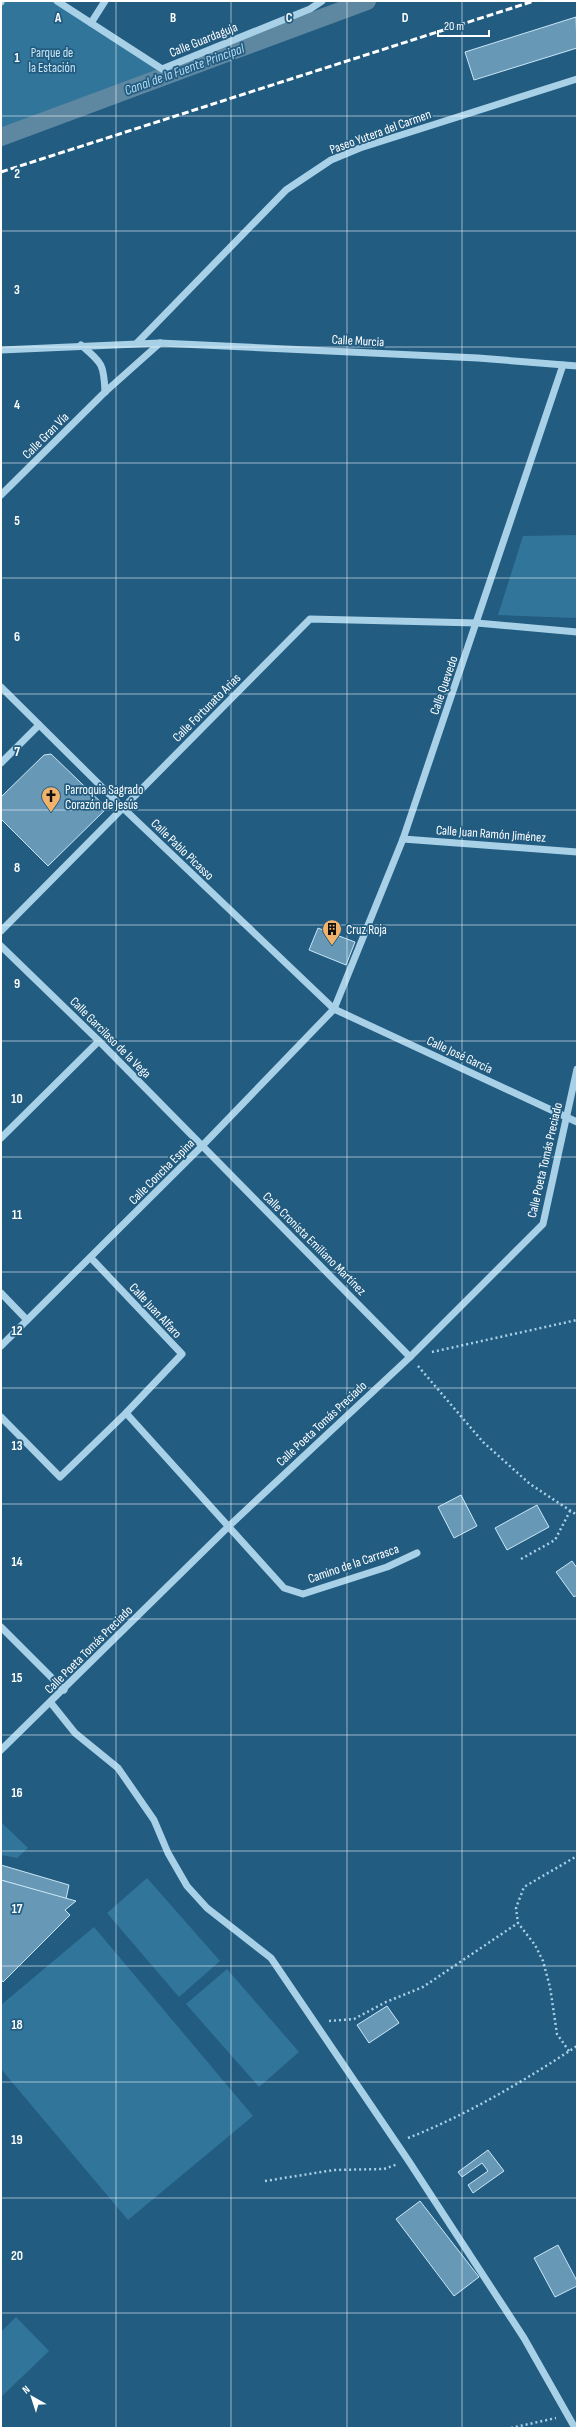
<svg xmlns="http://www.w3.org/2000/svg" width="578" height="2429" font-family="'Sofia Sans Condensed',sans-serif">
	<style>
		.green { fill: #32759b }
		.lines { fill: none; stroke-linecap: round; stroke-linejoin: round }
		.canal { stroke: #5e87a1; stroke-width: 18 }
		.building { fill: #6799b6; stroke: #cbe6f5 }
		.path { stroke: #a8d0e7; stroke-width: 2.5; stroke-dasharray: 2 3; stroke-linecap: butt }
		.minor { stroke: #a8d0e7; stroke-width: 7 }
		.rail { stroke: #fff; stroke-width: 3; stroke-dasharray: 7 3; stroke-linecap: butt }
		.grid { fill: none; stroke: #fff; stroke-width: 1; stroke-opacity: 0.55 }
		.labels { text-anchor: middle; stroke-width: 3.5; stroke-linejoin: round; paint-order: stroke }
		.street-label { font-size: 13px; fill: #fff; stroke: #225c80 }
		.park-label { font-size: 13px; fill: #cbe6f5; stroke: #225c80 }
		.poi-label { font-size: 13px; fill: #fff; stroke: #225c80; text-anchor: start }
		.water-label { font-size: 14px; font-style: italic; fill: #b3d9ef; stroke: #225c80 }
		.grid-label { font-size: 13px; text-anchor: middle; font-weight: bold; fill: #fff; stroke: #225c80; stroke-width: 3.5; stroke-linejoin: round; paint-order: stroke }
	</style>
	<rect width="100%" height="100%" fill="#225c80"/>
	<g class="green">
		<polygon points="57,1 162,69 1,137 1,2"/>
		<polygon points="577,535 577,618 498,615 523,536"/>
		<polygon points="1,1822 28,1848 17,1858 1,1855"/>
		<polygon points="147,1878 220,1961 179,1997 107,1913"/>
		<polygon points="94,1927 253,2116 128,2220 1,2069 1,2005"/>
		<polygon points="227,1969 299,2052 259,2087 186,2004"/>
		<polygon points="16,2317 49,2351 1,2397 1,2332"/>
	</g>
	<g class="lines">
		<polyline class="canal" points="1,137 367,1"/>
	</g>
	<g class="building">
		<polygon points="576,17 577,48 474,80 465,52"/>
		<polygon points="51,754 107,808 48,866 1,819 1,797 44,755"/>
		<polygon points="318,928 355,942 346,965 309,950"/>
		<polygon points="461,1495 477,1526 454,1538 438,1507"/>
		<polygon points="537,1505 549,1527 507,1550 495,1528"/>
		<polygon points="572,1561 577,1568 577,1595 574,1597 556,1572"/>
		<polygon points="1,1865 69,1885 66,1899 1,1880"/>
		<polygon points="1,1880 76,1901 65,1910 70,1915 3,1982 1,1979"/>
		<polygon points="387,2006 399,2023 369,2043 357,2025"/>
		<polygon points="488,2150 504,2171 473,2193 468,2185 488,2171 482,2163 462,2177 458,2172"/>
		<polygon points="420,2201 479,2277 454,2296 396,2219"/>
		<polygon points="558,2245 577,2281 577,2286 555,2297 534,2258"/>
	</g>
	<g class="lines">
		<g class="path">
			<polyline points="432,1352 577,1320"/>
			<polyline points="418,1366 483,1442 530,1484 577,1515"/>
			<polyline points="521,1559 555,1540 570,1511"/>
			<polyline points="329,2021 354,2019 386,2002 423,1987 518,1923"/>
			<polyline points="569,2051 557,2034 550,1987 543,1961 535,1945 518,1923 516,1908 524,1887 577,1856"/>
			<path d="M408,2138C467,2115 524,2081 577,2046"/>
			<polyline points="265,2181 334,2170 384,2169 398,2164"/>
			<polyline points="511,2428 556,2418"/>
		</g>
		<g class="minor">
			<polyline points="57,1 162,69 310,9 322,1"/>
			<polyline points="1,2 1,1"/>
			<polyline points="91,23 105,1"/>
			<polyline points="137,343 286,190 331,160 360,148 577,79"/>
			<path d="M81,345C102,363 104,364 105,392"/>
			<polyline points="1,350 160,343 478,358 577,366"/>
			<polyline points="1,495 105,392 160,343"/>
			<polyline points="1,687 123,808 334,1009 577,1122"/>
			<polyline points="1,763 39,725"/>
			<polyline points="403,839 577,852"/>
			<polyline points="1,931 310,619 477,623 577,632"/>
			<polyline points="1,946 99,1041 410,1357"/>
			<polyline points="1,1138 99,1041"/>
			<polyline points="1,1293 27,1320"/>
			<polyline points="1,1346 202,1146 334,1009 403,839 563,365"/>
			<polyline points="126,1413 284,1588 303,1594 387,1567 417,1553"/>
			<polyline points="1,1417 60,1477 126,1413 182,1354 91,1258"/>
			<polyline points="1,1627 64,1690"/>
			<polyline points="51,1703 75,1733 118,1768 154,1820 168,1853 187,1886 207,1908 271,1958 408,2160 524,2338 575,2428"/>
			<polyline points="1,1750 229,1526 410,1357 543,1224 577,1069"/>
		</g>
		<polyline class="rail" points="1,172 534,1"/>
	</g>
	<path class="grid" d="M116,1V2428M231,1V2428M347,1V2428M462,1V2428M1,116H577M1,231H577M1,347H577M1,463H577M1,578H577M1,694H577M1,810H577M1,925H577M1,1041H577M1,1157H577M1,1272H577M1,1388H577M1,1504H577M1,1619H577M1,1735H577M1,1851H577M1,1966H577M1,2082H577M1,2198H577M1,2313H577"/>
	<defs>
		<symbol id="church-pin" viewBox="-11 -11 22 30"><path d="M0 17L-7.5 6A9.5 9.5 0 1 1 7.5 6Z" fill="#f3b26a" stroke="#225c80"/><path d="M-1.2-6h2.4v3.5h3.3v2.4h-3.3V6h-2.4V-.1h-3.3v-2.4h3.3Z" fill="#111"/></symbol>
		<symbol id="building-pin" viewBox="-11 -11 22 30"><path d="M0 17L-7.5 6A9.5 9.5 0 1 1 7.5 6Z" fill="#f3b26a" stroke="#225c80"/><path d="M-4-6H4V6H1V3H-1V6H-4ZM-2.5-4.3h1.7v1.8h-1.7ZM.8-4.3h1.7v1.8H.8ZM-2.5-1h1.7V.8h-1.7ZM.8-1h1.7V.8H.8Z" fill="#111"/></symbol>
	</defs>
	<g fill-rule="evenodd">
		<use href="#church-pin" x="40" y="785" width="22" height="30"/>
		<use href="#building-pin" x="321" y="918" width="22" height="30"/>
	</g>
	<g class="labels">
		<g class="street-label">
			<text transform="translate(203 39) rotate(-22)" y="5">Calle Guardaguja</text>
			<text transform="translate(380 131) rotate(-20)" y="5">Paseo Yutera del Carmen</text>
			<text transform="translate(358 340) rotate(3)" y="5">Calle Murcia</text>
			<text transform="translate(45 435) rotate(-45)" y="5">Calle Gran Vía</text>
			<text transform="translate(443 685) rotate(-71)" y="5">Calle Quevedo</text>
			<text transform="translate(206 707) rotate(-45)" y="5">Calle Fortunato Arias</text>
			<text transform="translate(491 833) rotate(4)" y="5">Calle Juan Ramón Jiménez</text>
			<text transform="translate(183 849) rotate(44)" y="5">Calle Pablo Picasso</text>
			<text transform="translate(111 1037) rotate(45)" y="5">Calle Garcilaso de la Vega</text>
			<text transform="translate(460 1054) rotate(25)" y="5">Calle José García</text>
			<text transform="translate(544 1160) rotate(-77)" y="5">Calle Poeta Tomás Preciado</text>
			<text transform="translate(161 1171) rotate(-45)" y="5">Calle Concha Espina</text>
			<text transform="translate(315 1243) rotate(45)" y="5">Calle Cronista Emiliano Martínez</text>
			<text transform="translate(156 1310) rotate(47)" y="5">Calle Juan Alfaro</text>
			<text transform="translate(321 1423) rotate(-43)" y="5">Calle Poeta Tomás Preciado</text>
			<text transform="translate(353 1563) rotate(-19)" y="5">Camino de la Carrasca</text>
			<text transform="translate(88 1649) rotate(-45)" y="5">Calle Poeta Tomás Preciado</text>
		</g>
		<g class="park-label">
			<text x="52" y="57">Parque de<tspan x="52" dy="15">la Estación</tspan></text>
		</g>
		<g class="poi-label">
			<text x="65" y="794">Parroquia Sagrado<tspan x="65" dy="15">Corazón de Jesús</tspan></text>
			<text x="346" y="934">Cruz Roja</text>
		</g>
		<g class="water-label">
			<text transform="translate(184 69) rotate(-20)" y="5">Canal de la Fuente Principal</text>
		</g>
	</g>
	<g class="grid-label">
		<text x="58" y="22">A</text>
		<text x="173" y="22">B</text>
		<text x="289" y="22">C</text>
		<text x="405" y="22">D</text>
		<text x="17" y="62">1</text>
		<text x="17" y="178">2</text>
		<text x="17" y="294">3</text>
		<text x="17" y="409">4</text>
		<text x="17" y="525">5</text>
		<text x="17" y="641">6</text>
		<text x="17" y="756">7</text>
		<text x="17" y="872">8</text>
		<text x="17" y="988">9</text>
		<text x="17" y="1103">10</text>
		<text x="17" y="1219">11</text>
		<text x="17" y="1335">12</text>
		<text x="17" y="1450">13</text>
		<text x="17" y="1566">14</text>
		<text x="17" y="1682">15</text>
		<text x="17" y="1797">16</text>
		<text x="17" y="1913">17</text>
		<text x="17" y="2029">18</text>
		<text x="17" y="2144">19</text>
		<text x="17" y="2260">20</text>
	</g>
	<rect width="578" height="2429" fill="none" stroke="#ffffff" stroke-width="4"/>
	<g transform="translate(32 2397) rotate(321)" stroke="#225c80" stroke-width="3" paint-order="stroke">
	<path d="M0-3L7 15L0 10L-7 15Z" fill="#ffffff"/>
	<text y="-6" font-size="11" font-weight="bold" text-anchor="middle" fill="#ffffff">N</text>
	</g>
	<path d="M438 30v6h51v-6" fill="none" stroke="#ffffff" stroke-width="2"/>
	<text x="444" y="30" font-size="12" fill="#ffffff" stroke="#225c80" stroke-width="3" paint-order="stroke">20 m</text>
</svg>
